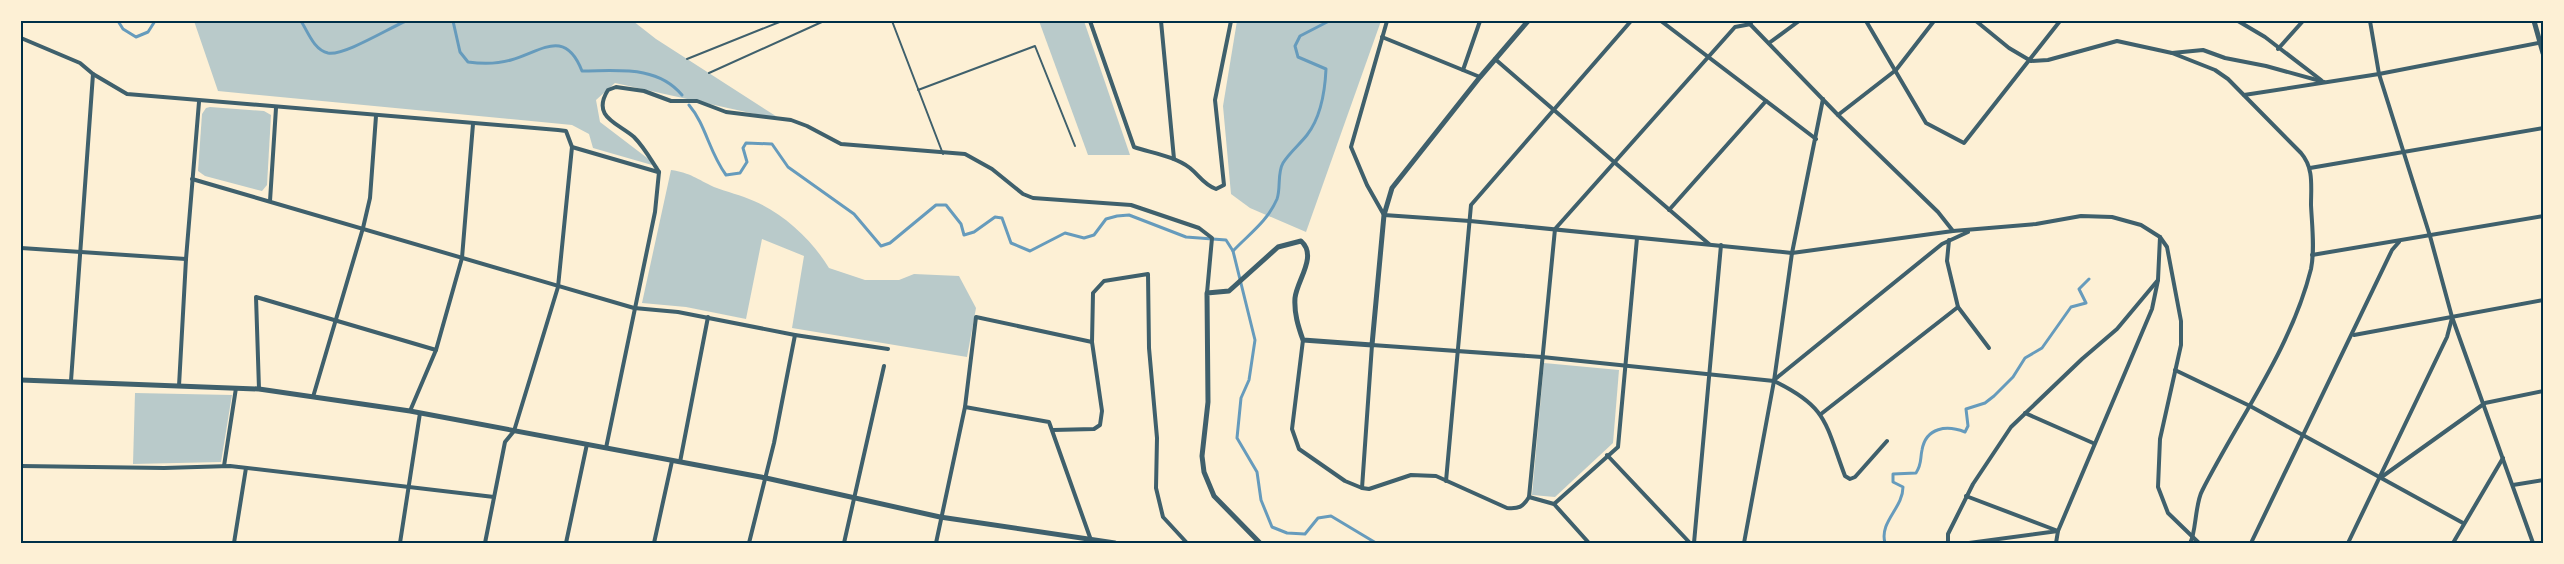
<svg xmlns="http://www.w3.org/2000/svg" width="2564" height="564" font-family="Arial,sans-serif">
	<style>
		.green { fill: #b9caca }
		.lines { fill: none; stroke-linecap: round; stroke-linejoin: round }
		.stream { stroke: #669bbc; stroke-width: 3 }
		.service { stroke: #3f606c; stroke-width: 2 }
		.minor { stroke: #3f606c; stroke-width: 4 }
		.tertiary { stroke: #3f606c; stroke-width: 5 }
		.neatline { fill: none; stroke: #003049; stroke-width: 2 }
	</style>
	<rect width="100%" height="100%" fill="#fdf0d5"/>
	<g class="green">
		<polygon points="194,21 633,21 656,39 782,120 615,83 596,100 600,122 659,167 593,148 589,134 572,125 218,91"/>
		<polygon points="1039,21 1084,21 1130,155 1088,155"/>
		<polygon points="1237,21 1381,21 1306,232 1250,208 1231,194 1223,106"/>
		<polygon points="210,107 264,111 271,115 267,185 262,191 205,176 198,171 202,114 206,108"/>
		<path d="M671,170C691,173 697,179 714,187C727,192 741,195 754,201C784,214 812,240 829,268L865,280H899L914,274L959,276L976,308L967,357L792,328L804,256L762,239L746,319L686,307L642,303Z"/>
		<polygon points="1544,363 1619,370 1613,443 1555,497 1532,495"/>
		<polygon points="135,393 232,395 221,462 133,464"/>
	</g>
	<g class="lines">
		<g class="stream">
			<polyline points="118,21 123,29 136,37 148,32 155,21"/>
			<path d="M301,21C308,32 314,50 328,53C344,56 389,28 406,21"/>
			<path d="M453,21L460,52L468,62C482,64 497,64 511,60C542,51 565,28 582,71C618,71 657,65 682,95"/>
			<path d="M689,105C706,125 709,152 726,175L740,173L747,162L743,148L746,143L772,144L788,167L854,214L881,246L890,243L936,205H946L961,224L964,235L974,232L995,217L1002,218L1011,243L1030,251L1065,233L1084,238L1094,235L1106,219L1117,216L1129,215L1186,237L1226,240L1233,251L1255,340L1249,380L1241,398L1237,438L1257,472L1261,500L1272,527L1287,533L1305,534L1318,518L1331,516L1376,543"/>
			<path d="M1233,251C1249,234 1267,222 1277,199C1281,188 1277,173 1283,163C1289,153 1300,144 1307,135C1321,117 1325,91 1326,69L1298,57L1295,46L1300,36L1329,21"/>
			<path d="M1885,543C1879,522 1903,508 1903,487L1893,482V474L1916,473C1922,464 1920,459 1922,450C1926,427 1947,425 1965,432L1968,426L1966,409L1985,403L1994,396L2013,377L2025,358L2042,348L2071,307L2086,303L2079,289L2089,279"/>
		</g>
		<g class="service">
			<polyline points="892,21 943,154"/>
			<polyline points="687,59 782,21"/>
			<polyline points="709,73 824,21"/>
			<polyline points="918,90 1035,46 1075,146"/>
		</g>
		<g class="minor">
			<path d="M1090,21L1134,147C1152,153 1174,156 1190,168C1200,176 1203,184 1216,189L1224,185L1215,100L1231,21"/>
			<polyline points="1161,21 1174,159"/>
			<polyline points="1387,21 1351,147 1367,185 1384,215 1470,221 1792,253 1953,231 2036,224 2081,216 2112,217 2141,225 2160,237 2167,247 2181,321 2181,345 2160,439 2158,487 2168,513 2199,543"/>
			<polyline points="1661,21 1816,139"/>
			<polyline points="1747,21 1838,115 1938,212 1953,231"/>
			<polyline points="1866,21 1926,123 1964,143 2060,21"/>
			<polyline points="1976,21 2009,48 2031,61 2048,60 2117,41 2172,53 2203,50 2225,58 2266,66 2324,82"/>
			<polyline points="2238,21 2265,37 2321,80"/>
			<polyline points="2370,21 2379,74 2430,236 2452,317 2533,543"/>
			<polyline points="1382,37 1480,77"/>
			<polyline points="21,38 80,63 93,74 71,381"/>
			<polyline points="1769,43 1799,21"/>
			<polyline points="2278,49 2303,21"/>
			<path d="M2172,53L2215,70L2228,79L2301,153C2314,168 2311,186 2311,205C2312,226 2315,249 2311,269C2291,349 2239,418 2202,491C2195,504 2196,534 2190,543"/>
			<polyline points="1495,59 1709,244"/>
			<polyline points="1463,70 1480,21"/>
			<polyline points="93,74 127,94 558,130 566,131 572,147 658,172"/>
			<polyline points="2244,95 2379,74 2543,42"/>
			<polyline points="1838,115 1896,70 1934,21"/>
			<polyline points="2310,168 2543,128"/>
			<path d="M659,172C651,160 644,147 634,137C618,123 591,117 608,90L616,87L644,91L671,101H697L726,112L791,120L807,126L841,144L965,154L992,169L1023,194L1033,198L1131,205L1199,228L1212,238L1207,293"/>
			<polyline points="192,179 634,308 678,312 795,335 888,349"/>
			<polyline points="270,201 276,108"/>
			<polyline points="1669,210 1766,101"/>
			<polyline points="1949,240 1947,261 1958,307"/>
			<polyline points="21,248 186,259"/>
			<polyline points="2312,255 2543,216"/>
			<polyline points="2354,335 2543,300"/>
			<path d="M1303,340L1292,429L1299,449L1345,481L1362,488L1369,489L1411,475L1436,476L1507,508C1519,509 1523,507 1529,497L1555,229L1735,27L1751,24"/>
			<polyline points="2175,370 2250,406 2463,523"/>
			<polyline points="1774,380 1942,244 1968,232"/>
			<polyline points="179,386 186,259 199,102"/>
			<polyline points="259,389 256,297 436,350"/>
			<polyline points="313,397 363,228 370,198 376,116"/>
			<polyline points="965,407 1049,422 1092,543"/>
			<polyline points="410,411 436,350 462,258 473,124"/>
			<polyline points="2025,413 2093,443"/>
			<polyline points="1821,414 1958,307 1989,348"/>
			<polyline points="1053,430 1094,429 1100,425 1102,411 1092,342 1093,293 1104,281 1148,274 1149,348 1157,438 1156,488 1163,517 1187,543"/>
			<polyline points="606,448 655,212 659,172"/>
			<polyline points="1607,455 1690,543"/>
			<polyline points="680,462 708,317"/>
			<polyline points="21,466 164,468 230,466 494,497"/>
			<polyline points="224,466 236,388"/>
			<polyline points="2383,476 2485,403 2543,391"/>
			<polyline points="1446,481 1471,205 1631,21"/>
			<polyline points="2513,485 2543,480"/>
			<path d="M1362,488L1372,345L1542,357L1774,381C1828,407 1825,423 1845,476L1850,479L1855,477L1887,441"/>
			<polyline points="1966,496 2058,531 1969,543"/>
			<polyline points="1529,497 1554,504 1589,543"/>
			<polyline points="1554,504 1618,447 1637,238"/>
			<polyline points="234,543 246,468"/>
			<polyline points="400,543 420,413"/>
			<polyline points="485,543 505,442 514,431 558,287 572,147"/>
			<polyline points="566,543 587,444"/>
			<polyline points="654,543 672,461"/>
			<polyline points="749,543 774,443 795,335"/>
			<polyline points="844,543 884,366"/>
			<polyline points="936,543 965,407 976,317 1092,342"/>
			<polyline points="1694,543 1721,245"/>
			<polyline points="1744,543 1774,381 1792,253 1823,99"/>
			<polyline points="1948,543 1948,534 1973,484 2011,427 2082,359 2117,329 2158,280"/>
			<polyline points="2056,543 2058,531 2152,309 2158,280 2160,237"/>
			<polyline points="2251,543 2392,250 2399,242"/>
			<polyline points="2348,543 2447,337 2452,318"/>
			<polyline points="2453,543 2503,458"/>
		</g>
		<g class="tertiary">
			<polyline points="2534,21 2543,53"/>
			<polyline points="21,380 259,389 410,411 766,478 940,517 1115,543"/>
			<path d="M1260,543L1214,496L1204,472L1202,456L1208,402L1207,293L1229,291L1278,247L1301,241C1318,256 1297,280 1295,298C1294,313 1298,326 1303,340L1372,345L1384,215L1392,188L1480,77L1528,21"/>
		</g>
	</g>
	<rect width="2564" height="564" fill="none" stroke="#fdf0d5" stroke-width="45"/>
	<rect x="22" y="22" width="2520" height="520" class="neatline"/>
</svg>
